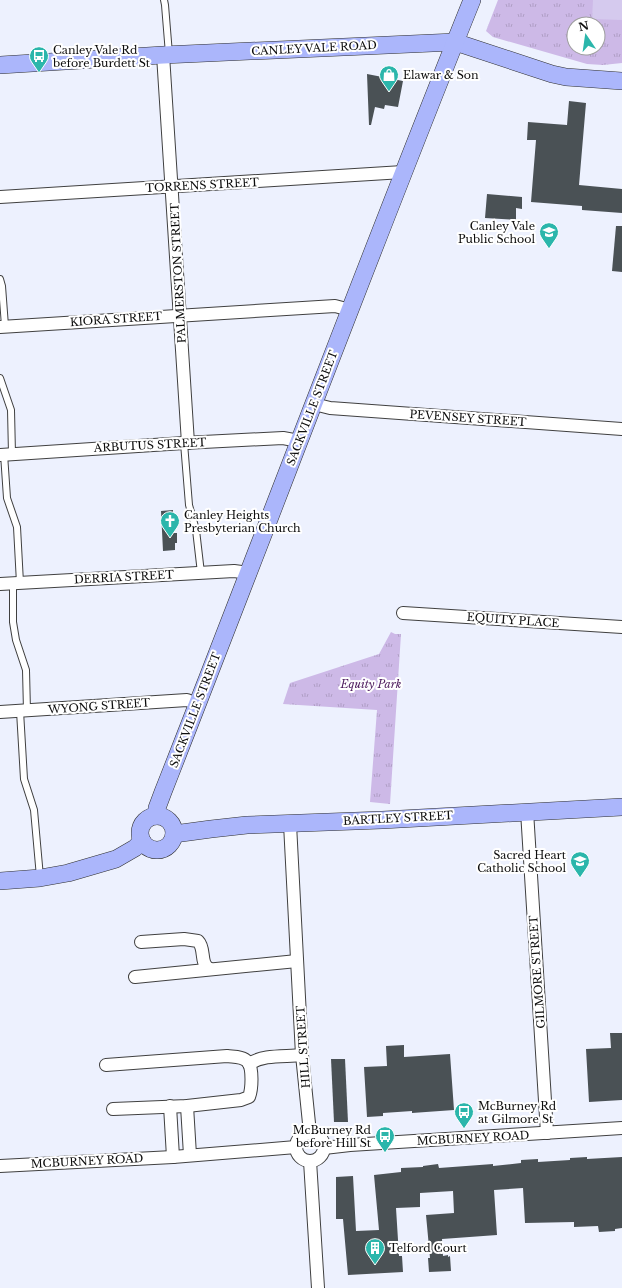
<svg xmlns="http://www.w3.org/2000/svg" width="622" height="1288" font-family="'Libre Baskerville',serif">
	<style>
		.park { fill: url(#park-tufts); fill-rule: evenodd }
		.pitch { fill: #d5caee }
		.building { fill: #4a5155 }
		.lines { fill: none; stroke-linecap: round; stroke-linejoin: round }
		.service-casing { stroke: #404040; stroke-width: 8 }
		.minor-casing { stroke: #404040; stroke-width: 14 }
		.secondary-casing { stroke: #2f2f2f; stroke-width: 18 }
		.service { stroke: #fff; stroke-width: 6 }
		.minor { stroke: #fff; stroke-width: 12 }
		.secondary { stroke: #abb6fb; stroke-width: 17 }
		.labels { text-anchor: middle; stroke-width: 4; stroke-linejoin: round; paint-order: stroke }
		.street-label { font-size: 11px; fill: #0d0d0d; stroke: #fff }
		.poi-label { font-size: 11px; fill: #0d0d0d; stroke: #fff; text-anchor: start }
		.park-label { font-size: 11px; font-style: italic; fill: #522061; stroke: #fff }
	</style>
	<defs>
		<pattern id="park-tufts" width="24" height="20" patternUnits="userSpaceOnUse"><rect width="24" height="20" fill="#cdb9e7"/><path d="M3 7l-1-3M5 7V3M7 7l1-3M15 17l-1-3M17 17v-4M19 17l1-3" fill="none" stroke="#af9ec5"/></pattern>
	</defs>
	<rect width="100%" height="100%" fill="#edf1fe"/>
	<g class="park">
		<path d="M498,0H622V63L603,65L587,64L493,37L486,31ZM574,24H598V48H574Z"/>
		<polygon points="391,632 395,634 401,634 390,804 370,802 377,710 283,704 290,683 379,654"/>
	</g>
	<polygon class="pitch" points="593,0 622,0 622,20 592,19"/>
	<g class="building">
		<polygon points="367,74 403,81 398,107 385,105 384,109 375,107 371,125 369,125"/>
		<polygon points="569,101 586,103 579,185 622,189 622,213 582,210 582,206 531,202 536,140 527,140 528,122 567,125"/>
		<polygon points="487,194 522,197 522,209 516,208 516,220 485,218"/>
		<polygon points="616,226 622,226 622,272 612,271"/>
		<polygon points="173,510 173,533 177,533 177,543 175,543 175,550 163,551 161,511"/>
		<polygon points="610,1033 622,1033 622,1100 589,1102 586,1049 611,1048"/>
		<polygon points="404,1045 404,1057 450,1054 454,1110 412,1113 412,1111 383,1113 383,1116 367,1117 364,1067 387,1066 386,1046"/>
		<polygon points="331,1059 345,1059 348,1122 334,1122"/>
		<polygon points="587,1157 587,1159 622,1157 622,1228 615,1229 615,1231 599,1232 598,1226 574,1227 574,1222 525,1223 523,1188 494,1190 497,1235 442,1239 443,1256 448,1255 448,1257 450,1256 451,1271 429,1272 428,1258 430,1258 426,1215 454,1213 453,1191 420,1193 420,1207 396,1208 399,1256 402,1256 403,1272 348,1275 343,1219 336,1219 336,1177 353,1176 356,1231 379,1230 374,1175 401,1172 401,1168 423,1167 423,1166 438,1164 439,1168 493,1164 493,1166 521,1163 521,1160 538,1159 538,1162 570,1160 570,1158"/>
	</g>
	<g class="lines">
		<defs>
			<g id="service">
				<polyline points="164,0 165,5 169,54"/>
				<polyline points="0,279 2,286 5,326"/>
				<polyline points="0,378 11,410 12,454"/>
				<polyline points="184,443 189,505 196,530 201,573"/>
				<polyline points="4,454 7,498 17,527 20,583"/>
				<polyline points="13,584 13,622 16,640 26,670 27,711"/>
				<polyline points="20,711 24,779 34,810 40,877"/>
			</g>
			<g id="minor">
				<polyline points="163,55 188,443"/>
				<polyline points="0,197 403,172"/>
				<polyline points="0,327 335,306 350,310"/>
				<polyline points="314,404 330,408 622,429"/>
				<polyline points="0,455 184,443 283,438 299,441"/>
				<polyline points="0,584 234,571 249,573"/>
				<polyline points="403,613 622,627"/>
				<polyline points="0,712 187,700 197,704"/>
				<polyline points="527,811 547,1133"/>
				<polyline points="290,824 302,1055 310,1133"/>
				<path d="M141,942L184,939L198,941C206,949 199,964 210,969"/>
				<polyline points="135,977 297,961"/>
				<path d="M249,1064C264,1054 284,1057 302,1055"/>
				<path d="M106,1065L227,1056C233,1057 243,1056 248,1062C253,1069 252,1089 249,1097L241,1100L187,1106L113,1109"/>
				<polyline points="170,1106 173,1157"/>
				<polyline points="187,1106 190,1155"/>
				<circle cx="310" cy="1147" r="14"/>
				<polyline points="324,1148 350,1145 622,1128"/>
				<polyline points="310,1161 318,1288"/>
				<polyline points="0,1166 173,1157 296,1147"/>
			</g>
			<g id="secondary">
				<polyline points="0,65 163,55 455,42 552,74 566,77 622,81"/>
				<path d="M156,816L157,808L163,792C267,528 366,263 472,0"/>
				<circle cx="157" cy="833" r="17"/>
				<polyline points="174,834 211,829 247,825 382,820 622,807"/>
				<polyline points="0,881 40,878 68,873 116,859 135,848 142,841"/>
			</g>
		</defs>
		<use href="#service" class="service-casing"/>
		<use href="#minor" class="minor-casing"/>
		<use href="#secondary" class="secondary-casing"/>
		<use href="#service" class="service"/>
		<use href="#minor" class="minor"/>
		<use href="#secondary" class="secondary"/>
	</g>
	<defs>
		<symbol id="bus-pin" viewBox="-11 -11 22 30"><path d="M0 17L-7.5 6A9.5 9.5 0 1 1 7.5 6Z" fill="#2bb6ab" stroke="#fff"/><path d="M-5-6H5V4H4V6H2V4H-2V6H-4V4H-5ZM-3.5-4V0h7V-4ZM-3.5 1.2v1.5H-2V1.2ZM2 1.2v1.5H3.5V1.2Z" fill="#fff"/></symbol>
		<symbol id="shop-pin" viewBox="-11 -11 22 30"><path d="M0 17L-7.5 6A9.5 9.5 0 1 1 7.5 6Z" fill="#2bb6ab" stroke="#fff"/><path d="M-5-2.5h2.3a2.7 3.5 0 0 1 5.4 0H5L5.5 6h-11ZM-1.5-2.5h3a1.5 2.3 0 0 0-3 0Z" fill="#fff"/></symbol>
		<symbol id="school-pin" viewBox="-11 -11 22 30"><path d="M0 17L-7.5 6A9.5 9.5 0 1 1 7.5 6Z" fill="#2bb6ab" stroke="#fff"/><path d="M0-5L7-2L0 1L-7-2ZM-4 1L0 2.5L4 1V4Q0 6-4 4Z" fill="#fff"/></symbol>
		<symbol id="church-pin" viewBox="-11 -11 22 30"><path d="M0 17L-7.5 6A9.5 9.5 0 1 1 7.5 6Z" fill="#2bb6ab" stroke="#fff"/><path d="M-1.2-6h2.4v3.5h3.3v2.4h-3.3V6h-2.4V-.1h-3.3v-2.4h3.3Z" fill="#fff"/></symbol>
		<symbol id="building-pin" viewBox="-11 -11 22 30"><path d="M0 17L-7.5 6A9.5 9.5 0 1 1 7.5 6Z" fill="#2bb6ab" stroke="#fff"/><path d="M-4-6H4V6H1V3H-1V6H-4ZM-2.5-4.3h1.7v1.8h-1.7ZM.8-4.3h1.7v1.8H.8ZM-2.5-1h1.7V.8h-1.7ZM.8-1h1.7V.8H.8Z" fill="#fff"/></symbol>
	</defs>
	<g fill-rule="evenodd">
		<use href="#bus-pin" x="28" y="45" width="22" height="30"/>
		<use href="#shop-pin" x="378" y="64" width="22" height="30"/>
		<use href="#school-pin" x="538" y="221" width="22" height="30"/>
		<use href="#church-pin" x="159" y="510" width="22" height="30"/>
		<use href="#school-pin" x="569" y="850" width="22" height="30"/>
		<use href="#bus-pin" x="453" y="1101" width="22" height="30"/>
		<use href="#bus-pin" x="374" y="1125" width="22" height="30"/>
		<use href="#building-pin" x="364" y="1237" width="22" height="30"/>
	</g>
	<g class="labels">
		<g class="street-label">
			<text transform="translate(314 48) rotate(-3)" y="4">CANLEY VALE ROAD</text>
			<text transform="translate(202 185) rotate(-3)" y="4">TORRENS STREET</text>
			<text transform="translate(178 273) rotate(-93)" y="4">PALMERSTON STREET</text>
			<text transform="translate(116 319) rotate(-4)" y="4">KIORA STREET</text>
			<text transform="translate(312 408) rotate(-69)" y="4">SACKVILLE STREET</text>
			<text transform="translate(468 418) rotate(4)" y="4">PEVENSEY STREET</text>
			<text transform="translate(150 445) rotate(-3)" y="4">ARBUTUS STREET</text>
			<text transform="translate(124 577) rotate(-3)" y="4">DERRIA STREET</text>
			<text transform="translate(513 620) rotate(4)" y="4">EQUITY PLACE</text>
			<text transform="translate(99 706) rotate(-4)" y="4">WYONG STREET</text>
			<text transform="translate(195 710) rotate(-69)" y="4">SACKVILLE STREET</text>
			<text transform="translate(398 818) rotate(-3)" y="4">BARTLEY STREET</text>
			<text transform="translate(537 972) rotate(-94)" y="4">GILMORE STREET</text>
			<text transform="translate(303 1047) rotate(-94)" y="4">HILL STREET</text>
			<text transform="translate(473 1138) rotate(-3)" y="4">MCBURNEY ROAD</text>
			<text transform="translate(87 1161) rotate(-3)" y="4">MCBURNEY ROAD</text>
		</g>
		<g class="poi-label">
			<text x="53" y="54">Canley Vale Rd<tspan x="53" dy="13">before Burdett St</tspan></text>
			<text x="403" y="79">Elawar &amp; Son</text>
			<text x="535" y="230" text-anchor="end">Canley Vale<tspan x="535" dy="13">Public School</tspan></text>
			<text x="184" y="519">Canley Heights<tspan x="184" dy="13">Presbyterian Church</tspan></text>
			<text x="566" y="859" text-anchor="end">Sacred Heart<tspan x="566" dy="13">Catholic School</tspan></text>
			<text x="478" y="1110">McBurney Rd<tspan x="478" dy="13">at Gilmore St</tspan></text>
			<text x="371" y="1134" text-anchor="end">McBurney Rd<tspan x="371" dy="13">before Hill St</tspan></text>
			<text x="389" y="1252">Telford Court</text>
		</g>
		<g class="park-label">
			<text x="371" y="688">Equity Park</text>
		</g>
	</g>
	<g transform="translate(586 36) rotate(347)"><circle r="19" fill="#ffffff" stroke="#9e9e9e"/>
	<path d="M0-3L7 15L0 10L-7 15Z" fill="#2bb6ab"/>
	<text y="-6" font-size="11" font-weight="bold" text-anchor="middle" fill="#0d0d0d">N</text>
	</g>
</svg>
